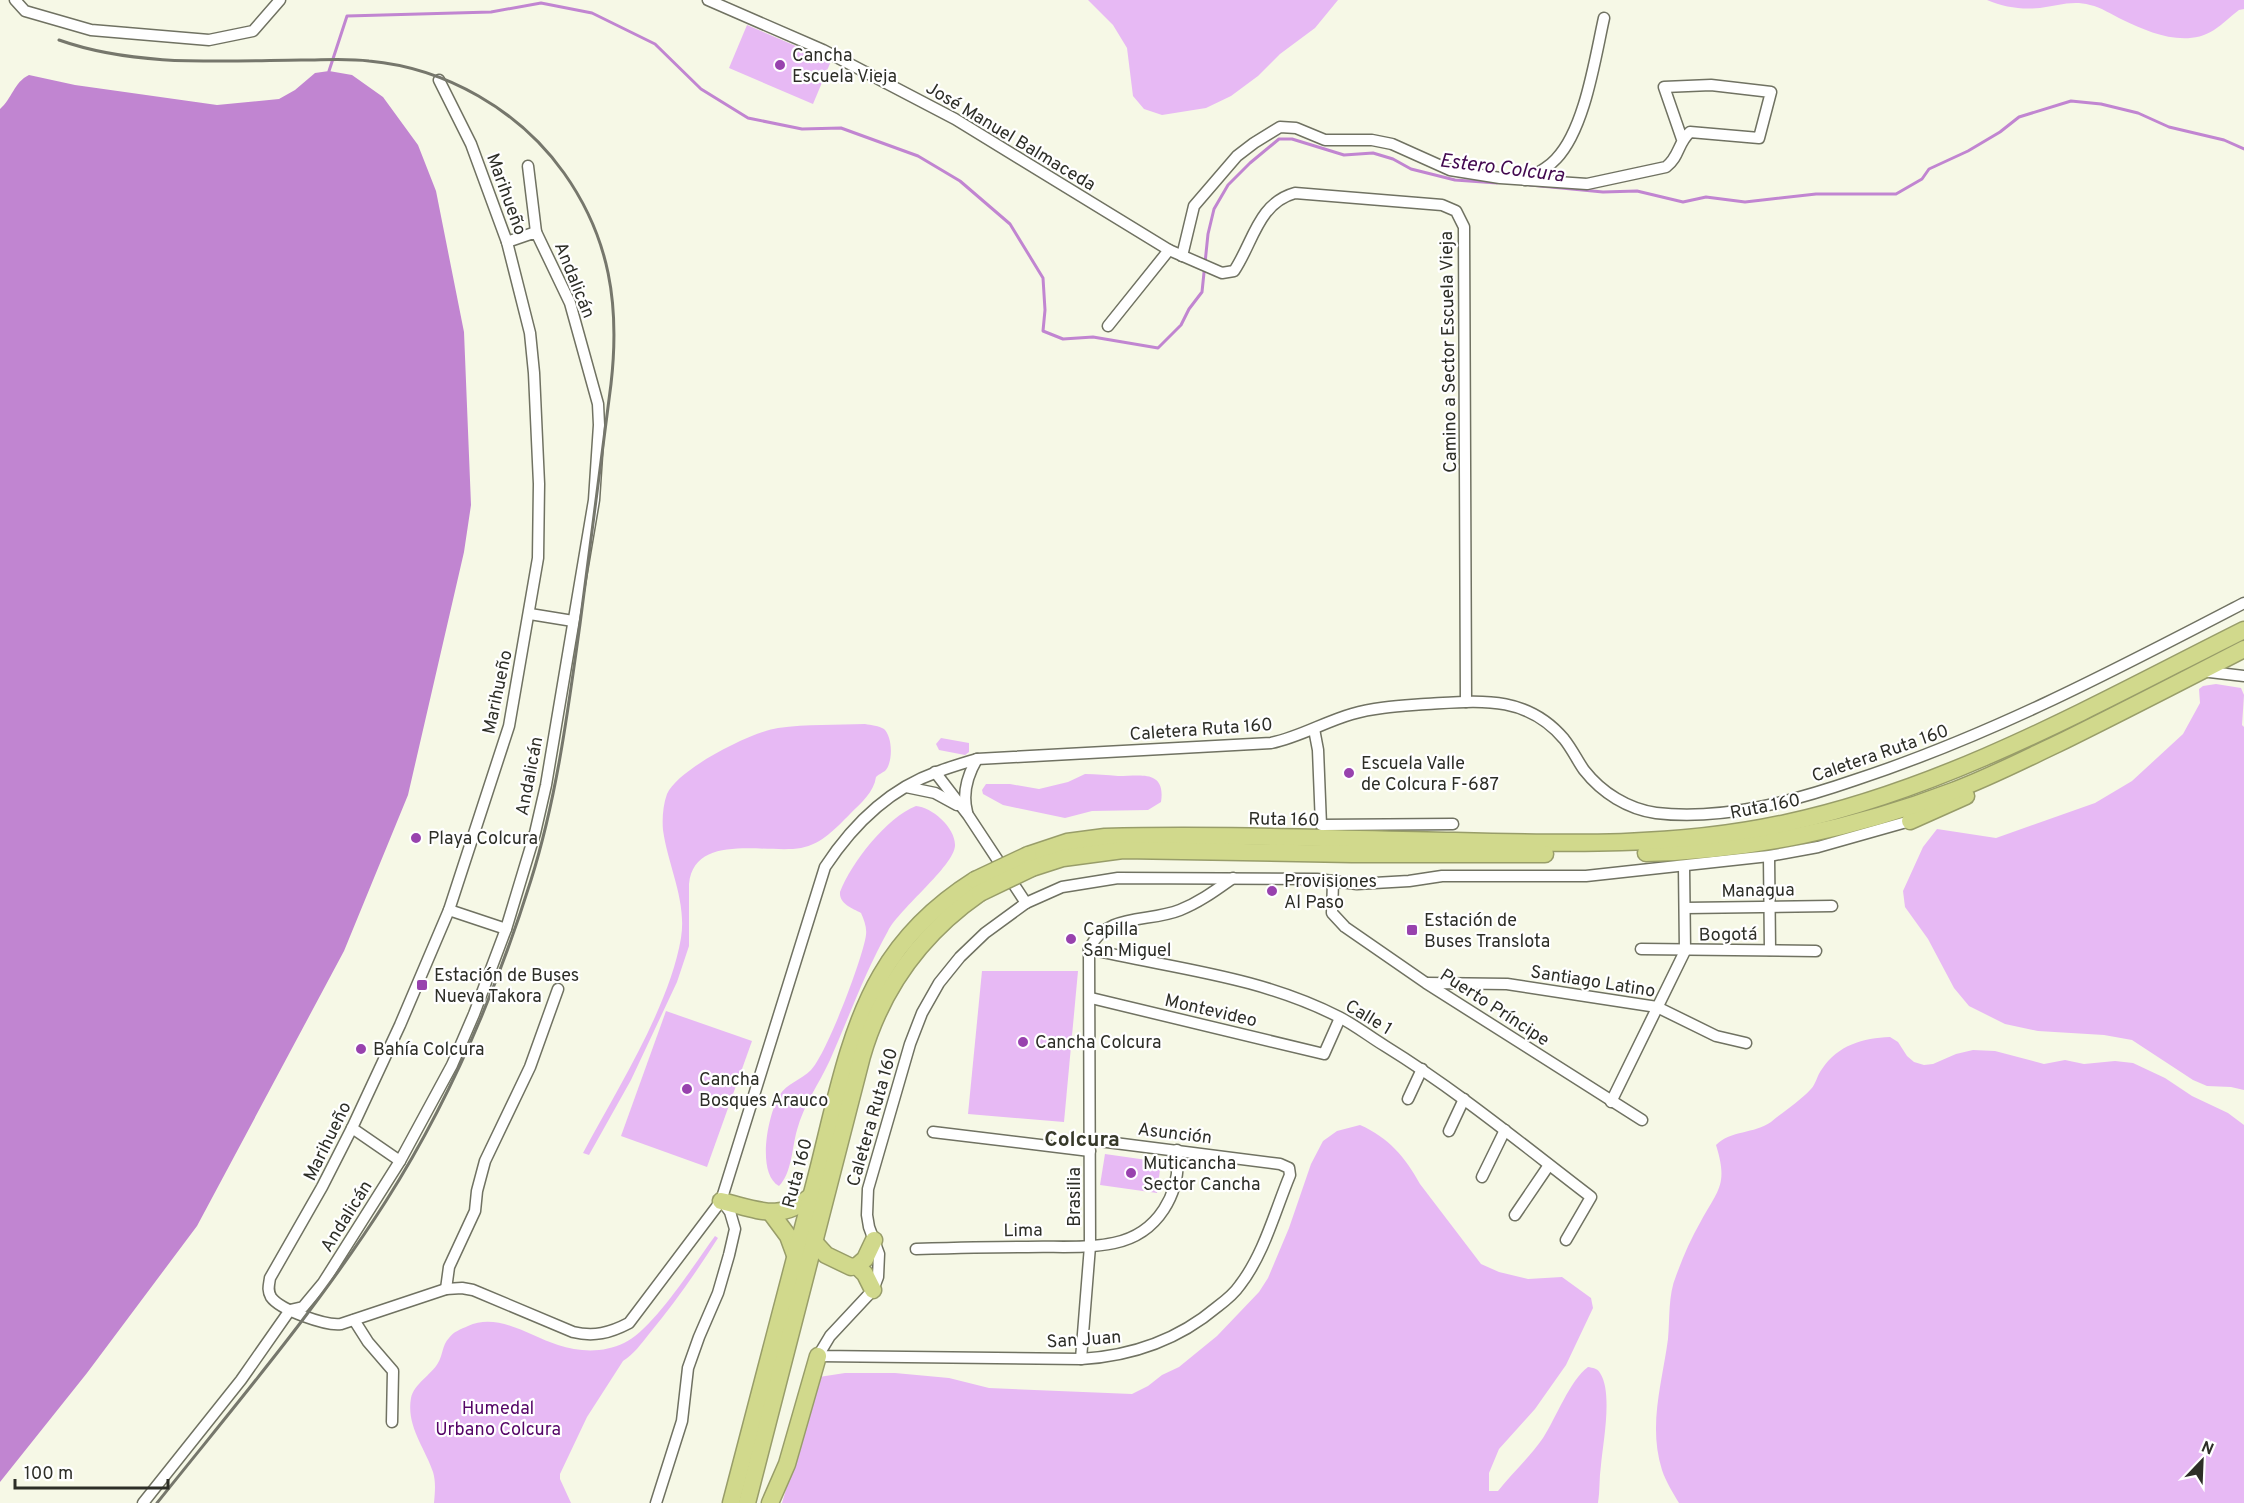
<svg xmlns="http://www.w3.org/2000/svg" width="2244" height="1503" font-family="Overpass,sans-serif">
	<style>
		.green { fill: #e7b9f4 }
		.water { fill: #c185d1 }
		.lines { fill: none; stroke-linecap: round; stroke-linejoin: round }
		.stream { stroke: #c185d1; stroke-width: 3 }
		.minor-casing { stroke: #707262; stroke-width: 13 }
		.highway-casing { stroke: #989d69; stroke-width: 19 }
		.minor { stroke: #fff; stroke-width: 10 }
		.highway { stroke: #d1d98c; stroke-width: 16 }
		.rail { stroke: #76776c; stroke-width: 3 }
		.highway-bridge-casing { stroke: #989d69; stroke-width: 19; stroke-linecap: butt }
		.highway-bridge { stroke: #d1d98c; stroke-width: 16 }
		.poi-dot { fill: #9842ae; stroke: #fff; stroke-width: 2 }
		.labels { text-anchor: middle; stroke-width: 4.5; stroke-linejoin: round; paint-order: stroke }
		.poi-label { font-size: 18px; fill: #2d2e27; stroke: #fff; text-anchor: start }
		.street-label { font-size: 18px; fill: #2d2e27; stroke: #fff }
		.park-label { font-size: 18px; fill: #550567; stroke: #fff }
		.water-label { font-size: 20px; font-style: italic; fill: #42084f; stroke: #fff }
		.quarter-label { font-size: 21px; font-weight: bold; fill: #363829; stroke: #fff }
	</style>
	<rect width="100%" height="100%" fill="#f6f8e6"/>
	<g class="green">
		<polygon points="1088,0 1338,0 1315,28 1280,54 1258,76 1231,96 1206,108 1162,115 1144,109 1133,96 1127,48 1113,25"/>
		<path d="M1987,0H2244V9L2239,10C2231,16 2223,24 2214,30C2186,48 2150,33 2123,20C2112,15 2101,7 2090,5C2072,0 2057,6 2040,8C2021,10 2004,7 1987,0Z"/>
		<polygon points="747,25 831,61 813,104 729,68"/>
		<polygon points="2216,684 2241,688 2244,695 2242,725 2244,727 2244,1090 2231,1087 2207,1086 2193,1080 2132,1040 2104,1035 2038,1031 2005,1024 1969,1006 1954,988 1928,939 1905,907 1903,891 1923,847 1937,829 1996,838 2095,803 2132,781 2183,734 2200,703 2199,689 2203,686"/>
		<path d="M865,724C871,725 879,726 884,729C893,737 893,763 885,771C882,773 879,774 876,777C874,792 861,803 850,814C836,828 822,844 801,848C767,854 694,832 689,884V946L677,982L631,1080L589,1155L583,1153C617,1089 669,1008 681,938C687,901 668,866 663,830C662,819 663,805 667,794C678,769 751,732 778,728C807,724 837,725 865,724Z"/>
		<polygon points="941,738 969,743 969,752 965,755 939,750 936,744"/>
		<path d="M1085,774C1097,774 1107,775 1118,776C1140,776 1166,769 1161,802L1148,810L1092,811L1065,818L1003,805L983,794L982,790L986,784H1010L1039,789L1068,782Z"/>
		<path d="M916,806C932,807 956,828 955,846C953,867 900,908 888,931C865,972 849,1017 830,1060C819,1084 804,1104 797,1130C792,1147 792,1173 779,1186C756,1173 768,1115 779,1096C787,1083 801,1080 811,1070C826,1055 863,958 866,935C867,927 864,920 861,913C852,908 839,904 840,892C851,863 887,817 916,806Z"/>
		<polygon points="982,971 1078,971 1064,1122 968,1114"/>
		<polygon points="666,1011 752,1041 707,1167 621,1136"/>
		<path d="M1890,1037L1898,1042L1907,1056L1914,1062L1924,1065L1933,1064L1956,1054L1973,1050L1995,1051L2044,1064L2065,1060L2084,1064L2115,1061L2133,1063L2165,1078L2192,1096L2228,1113L2244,1125V1503H1679C1673,1493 1666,1482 1662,1470C1648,1425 1662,1384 1668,1339C1670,1318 1668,1295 1676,1276C1683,1257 1691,1238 1701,1221C1719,1189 1728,1184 1716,1145C1731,1130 1754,1134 1771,1122C1784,1111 1799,1102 1811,1089C1816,1084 1817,1075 1822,1069C1838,1045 1863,1038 1890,1037Z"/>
		<path d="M1360,1125C1388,1137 1406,1158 1420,1184L1481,1264L1499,1272L1528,1279L1562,1277L1591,1298L1593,1308L1566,1365L1535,1409L1499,1449L1489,1473V1491H1498C1512,1473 1530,1457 1543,1438C1556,1418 1570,1380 1588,1367C1593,1368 1597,1368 1600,1373C1613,1392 1603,1443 1601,1465C1599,1478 1600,1491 1598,1503H782L819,1377L845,1373H895L949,1378L989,1388L1132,1394L1148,1386L1162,1375L1179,1367L1217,1336L1259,1292L1268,1278L1289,1228L1311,1164L1323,1141L1337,1131Z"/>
		<polygon points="1105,1154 1161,1162 1157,1193 1100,1185"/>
		<path d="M715,1236L718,1238C697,1271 674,1304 649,1334C641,1344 634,1354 623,1361L587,1417L560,1474V1479L571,1503H434C435,1492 436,1482 433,1472C425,1448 406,1426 411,1398C414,1384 431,1375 438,1363C443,1355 442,1345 449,1338C453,1332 461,1329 468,1326C498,1312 529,1336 558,1345C579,1352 604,1353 624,1343C653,1330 695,1263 715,1236Z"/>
	</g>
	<path class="water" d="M329,71L352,75L383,97L418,145L436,191L464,332L471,505L464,552L408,795L344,951L197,1226L87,1373L0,1482V109C12,99 14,82 29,75L75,85L217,105L279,99L295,90L315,73Z"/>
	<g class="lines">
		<g class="stream">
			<polyline points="329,71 347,16 491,12 541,3 592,13 655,44 701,89 748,118 802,129 841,128 918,156 960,181 1010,224 1043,278 1045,310 1043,331 1063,339 1093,337 1158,348 1181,325 1189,309 1202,292 1208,234 1214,209 1228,185 1250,163 1279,139 1292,139 1344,155 1373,153 1393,159 1411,169 1455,180 1497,183"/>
			<polyline points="1530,185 1603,192 1637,191 1683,202 1706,197 1745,202 1816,194 1896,194 1922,179 1929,169 1968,151 2000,132 2019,117 2071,101 2101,104 2138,113 2169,127 2224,140 2244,149"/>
		</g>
		<defs>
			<g id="minor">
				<polyline points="15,0 25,11 91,30 209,40 253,31 280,0"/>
				<path d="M708,0L823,50L955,119L1169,250L1222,273L1234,271C1253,243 1258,203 1295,193L1442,205L1456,211L1464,227L1466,702"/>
				<path d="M439,80L471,144L507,242L530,333L534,373L539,484L538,558L509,726L449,910L400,1025L352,1128L322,1187L270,1278C269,1285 267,1290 271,1297C280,1310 326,1326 341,1324L446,1289L462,1288L473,1290L573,1332C594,1337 610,1333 629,1323L721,1201L825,867C852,826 889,789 937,772C950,767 964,763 977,759L1271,743C1300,737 1324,722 1352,714C1376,707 1401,706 1426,704C1478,701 1526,694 1564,739C1572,749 1577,760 1584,770C1602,793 1628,809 1656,813C1722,821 1794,801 1855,780C1992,735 2117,669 2244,603"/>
				<polyline points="528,166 536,232"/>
				<path d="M1525,180C1536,174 1548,168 1556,159C1585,129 1595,58 1604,18"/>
				<path d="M1182,256L1194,206L1237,156L1254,143L1280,127L1296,128L1325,140H1372L1392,144L1450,170L1500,178L1587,184L1666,167C1680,156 1677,144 1690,132L1759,138L1771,92L1711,85L1664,87L1682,139"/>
				<polyline points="1108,326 1169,250"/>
				<polyline points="530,614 573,621"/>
				<polyline points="2201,671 2244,676"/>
				<polyline points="1314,729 1318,750 1321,825 1453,824"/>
				<polyline points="935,772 968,815 1026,903"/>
				<polyline points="906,787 935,793 957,805"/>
				<path d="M967,812C962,793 967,776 977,759"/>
				<polyline points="1769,856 1770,950"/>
				<polyline points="1333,882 1332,913 1345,927 1426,983 1642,1120"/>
				<polyline points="1685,908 1832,906"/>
				<polyline points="449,910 506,929"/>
				<path d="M1089,949C1175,969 1259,976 1339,1017C1355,1025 1370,1037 1385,1046C1458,1091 1523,1145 1591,1197L1566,1240"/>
				<polyline points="1641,949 1816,951"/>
				<polyline points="1427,983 1507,984 1657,1007 1716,1036 1746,1043"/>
				<polyline points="1091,998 1324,1054 1340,1018"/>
				<polyline points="1408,1099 1422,1069"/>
				<polyline points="1611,1102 1685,951 1684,866"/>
				<polyline points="352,1128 400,1161"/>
				<polyline points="1449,1131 1464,1099"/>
				<polyline points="933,1132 1090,1151"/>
				<path d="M1091,1140L1280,1164L1289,1168L1290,1175C1275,1211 1264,1254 1240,1285C1234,1294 1225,1301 1217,1307C1178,1340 1131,1356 1081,1359L818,1356L830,1336L873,1290L878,1277L879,1254L869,1227L867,1215L868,1189L910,1044L922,1013L939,983L960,957L985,933L1026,903L1062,887L1118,878L1317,879L1357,884L1409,881L1442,876H1586L1769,856L1818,847L1910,821"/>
				<polyline points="1482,1177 1505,1130"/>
				<polyline points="1515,1215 1549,1165"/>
				<path d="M916,1249C953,1248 990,1247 1027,1247C1055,1246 1086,1249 1114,1243C1158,1234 1182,1193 1177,1150"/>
				<polyline points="446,1289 449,1267 475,1211 477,1191 485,1161 530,1067 558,989"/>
				<polyline points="354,1320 368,1342 393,1371 392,1422"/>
				<path d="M1081,1359L1090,1246L1089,949C1107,912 1148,923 1180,910C1200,902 1216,890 1233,878"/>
				<polyline points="143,1503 241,1380 290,1310 303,1307 323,1283 400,1161 452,1065 474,1014 506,929 535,833 546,785 594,500 599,425 598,404 570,303 536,232 507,242"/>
				<polyline points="656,1503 682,1421 688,1368 699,1337 718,1293 729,1255 735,1229 730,1212 722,1201"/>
			</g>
			<g id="highway">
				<polyline points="1910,821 1966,796"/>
				<path d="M1646,853C1749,851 1857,828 1953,791C1988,778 2023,760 2057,744C2120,713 2182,681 2244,649"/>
				<path d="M1028,855L1067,842L1105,837C1221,834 1338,839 1455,841C1566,844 1677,847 1786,823C1949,788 2096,704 2244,630"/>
				<polyline points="1032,868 1063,858 1123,850 1352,854 1545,854"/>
				<path d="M721,1201C756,1209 781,1223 811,1196"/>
				<polyline points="771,1213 788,1236 795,1255"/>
				<polyline points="815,1243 826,1255 851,1267 857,1266 865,1259 874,1240"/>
				<polyline points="857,1266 865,1274 873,1290"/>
				<path d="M731,1503C759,1394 788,1286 816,1178C833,1113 847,1033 881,975C904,935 937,904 975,880"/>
				<path d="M747,1503L862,1056C882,987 921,934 980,893"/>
				<polyline points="770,1503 787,1464 818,1356"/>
			</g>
		</defs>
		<use href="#minor" class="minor-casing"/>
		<use href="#highway" class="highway-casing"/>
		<use href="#minor" class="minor"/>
		<use href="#highway" class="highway"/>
		<path class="rail" d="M59,40C135,67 221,61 301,60C324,60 347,58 369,61C446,68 519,110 564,173C610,238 620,305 611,384C601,464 590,544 580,624C568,710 557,797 531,880C496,992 449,1102 386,1201C318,1308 236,1404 157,1503"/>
		<defs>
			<g id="highway-bridge">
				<polyline points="975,880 1028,855"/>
				<polyline points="980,893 1032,868"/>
			</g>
		</defs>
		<use href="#highway-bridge" class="highway-bridge-casing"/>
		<use href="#highway-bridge" class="highway-bridge"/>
	</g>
	<g class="poi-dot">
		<circle cx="780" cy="65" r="6"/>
		<circle cx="1349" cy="773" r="6"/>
		<circle cx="416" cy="838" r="6"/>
		<circle cx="1272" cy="891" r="6"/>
		<rect x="1406" y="924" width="12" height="12" rx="3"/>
		<circle cx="1071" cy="939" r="6"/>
		<rect x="416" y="979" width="12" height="12" rx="3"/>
		<circle cx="1023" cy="1042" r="6"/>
		<circle cx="361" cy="1049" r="6"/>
		<circle cx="687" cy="1089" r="6"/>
		<circle cx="1131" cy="1173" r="6"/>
	</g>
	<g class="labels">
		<g class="poi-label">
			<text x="792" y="61">Cancha<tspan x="792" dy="21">Escuela Vieja</tspan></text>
			<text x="1361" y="769">Escuela Valle<tspan x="1361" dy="21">de Colcura F-687</tspan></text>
			<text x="428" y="844">Playa Colcura</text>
			<text x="1284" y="887">Provisiones<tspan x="1284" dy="21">Al Paso</tspan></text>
			<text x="1424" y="926">Estación de<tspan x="1424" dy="21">Buses Translota</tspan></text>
			<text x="1083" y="935">Capilla<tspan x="1083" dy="21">San Miguel</tspan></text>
			<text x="434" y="981">Estación de Buses<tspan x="434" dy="21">Nueva Takora</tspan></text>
			<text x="1035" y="1048">Cancha Colcura</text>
			<text x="373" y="1055">Bahía Colcura</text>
			<text x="699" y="1085">Cancha<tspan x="699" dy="21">Bosques Arauco</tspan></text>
			<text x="1143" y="1169">Muticancha<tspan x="1143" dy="21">Sector Cancha</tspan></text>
		</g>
		<g class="street-label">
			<text transform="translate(1011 136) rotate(31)" y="6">José Manuel Balmaceda</text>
			<text transform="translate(507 194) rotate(70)" y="6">Marihueño</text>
			<text transform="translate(575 280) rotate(68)" y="6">Andalicán</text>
			<text transform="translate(1448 352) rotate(-91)" y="6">Camino a Sector Escuela Vieja</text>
			<text transform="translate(497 692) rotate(-78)" y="6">Marihueño</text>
			<text transform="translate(1201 729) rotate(-4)" y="6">Caletera Ruta 160</text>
			<text transform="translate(1880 753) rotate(-19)" y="6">Caletera Ruta 160</text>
			<text transform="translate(529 776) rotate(-79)" y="6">Andalicán</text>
			<text transform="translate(1765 806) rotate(-11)" y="6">Ruta 160</text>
			<text transform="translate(1284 819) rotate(1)" y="6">Ruta 160</text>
			<text transform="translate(1758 890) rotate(-1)" y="6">Managua</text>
			<text transform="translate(1728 934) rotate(-1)" y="6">Bogotá</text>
			<text transform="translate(1593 981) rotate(9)" y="6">Santiago Latino</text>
			<text transform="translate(1495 1007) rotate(33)" y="6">Puerto Príncipe</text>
			<text transform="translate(1211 1010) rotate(13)" y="6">Montevideo</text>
			<text transform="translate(1369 1017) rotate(31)" y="6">Calle 1</text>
			<text transform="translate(872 1117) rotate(-74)" y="6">Caletera Ruta 160</text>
			<text transform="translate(1175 1133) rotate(7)" y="6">Asunción</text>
			<text transform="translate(327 1141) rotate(-64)" y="6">Marihueño</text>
			<text transform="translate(797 1173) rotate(-75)" y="6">Ruta 160</text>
			<text transform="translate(1074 1197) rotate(-90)" y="6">Brasilia</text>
			<text transform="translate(346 1216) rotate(-58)" y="6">Andalicán</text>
			<text transform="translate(1023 1230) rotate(-1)" y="6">Lima</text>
			<text transform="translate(1084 1339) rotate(-4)" y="6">San Juan</text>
		</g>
		<g class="park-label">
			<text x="498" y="1414">Humedal<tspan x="498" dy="21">Urbano Colcura</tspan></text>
		</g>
		<g class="water-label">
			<text transform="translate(1502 167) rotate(7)" y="7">Estero Colcura</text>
		</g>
		<g class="quarter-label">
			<text x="1082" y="1146">Colcura</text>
		</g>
	</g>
	<g transform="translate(2202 1461) rotate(23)" stroke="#ffffff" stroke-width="4.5" paint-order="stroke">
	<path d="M0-4.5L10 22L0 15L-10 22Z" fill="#2d2e27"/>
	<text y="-9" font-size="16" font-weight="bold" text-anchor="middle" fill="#2d2e27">N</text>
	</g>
	<path d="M15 1479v9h153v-9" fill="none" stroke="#2d2e27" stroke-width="3"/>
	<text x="24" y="1479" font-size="18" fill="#2d2e27" stroke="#ffffff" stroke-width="4.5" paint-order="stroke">100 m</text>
</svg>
